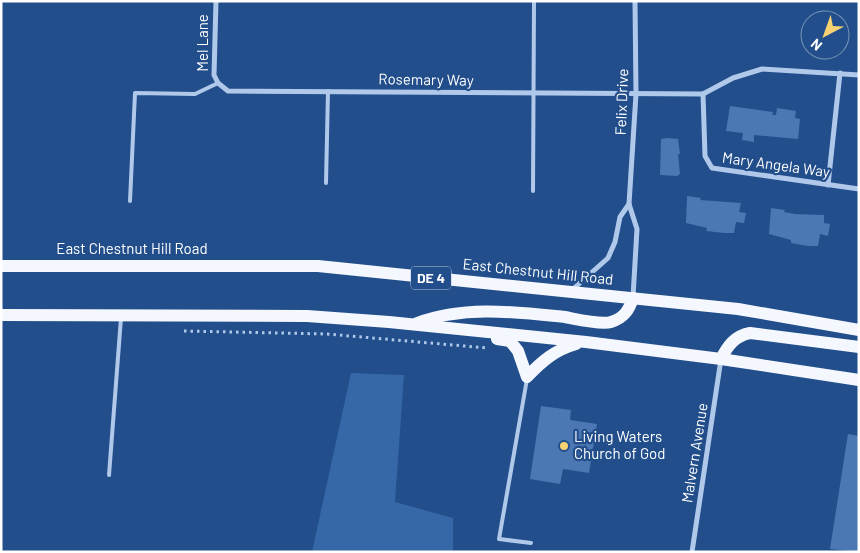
<svg xmlns="http://www.w3.org/2000/svg" width="860" height="553" font-family="Barlow,sans-serif">
	<style>
		.green { fill: #3668a8 }
		.building { fill: #4b77b2 }
		.lines { fill: none; stroke-linecap: round; stroke-linejoin: round }
		.path { stroke: #b0c9eb; stroke-width: 3; stroke-dasharray: 2.5 4; stroke-linecap: butt }
		.service { stroke: #b0c9eb; stroke-width: 4 }
		.minor { stroke: #b0c9eb; stroke-width: 5 }
		.primary { stroke: #f4f8fe; stroke-width: 12 }
		.poi-dot { fill: #f6d272; stroke: #224e8b; stroke-width: 2 }
		.labels { text-anchor: middle; stroke-width: 4.5; stroke-linejoin: round; paint-order: stroke }
		.shield { fill: #224e8b; stroke: #bdcadc; stroke-width: 1 }
		.shield-label { font-size: 14px; font-weight: bold; fill: #fff }
		.street-label { font-size: 15px; fill: #fff; stroke: #224e8b }
		.poi-label { font-size: 15px; fill: #fff; stroke: #224e8b; text-anchor: start }
	</style>
	<rect width="100%" height="100%" fill="#224e8b"/>
	<polygon class="green" points="351,373 404,375 395,502 453,518 453,552 312,552"/>
	<g class="building">
		<polygon points="730,106 773,112 772,115 776,115 777,108 796,111 795,118 800,119 798,139 754,135 754,142 742,140 743,133 726,131"/>
		<polygon points="667,138 678,139 680,154 678,154 680,174 677,176 660,175 661,139"/>
		<polygon points="687,196 701,198 700,200 741,203 739,212 746,213 744,223 736,222 734,233 724,233 706,231 707,228 686,223"/>
		<polygon points="771,208 785,210 784,212 795,214 824,215 824,223 830,224 828,236 820,234 818,246 808,246 791,243 791,240 769,234"/>
		<polygon points="541,406 571,410 570,420 597,424 589,473 563,469 560,484 530,479"/>
		<polygon points="848,434 859,436 859,552 830,549"/>
	</g>
	<g class="lines">
		<polyline class="path" points="184,331 327,334 487,348"/>
		<g class="service">
			<polyline points="326,183 328,91"/>
			<polyline points="533,191 534,1"/>
			<polyline points="130,201 135,93 195,94 218,83"/>
			<polyline points="527,379 499,539 531,543"/>
			<polyline points="109,475 121,318"/>
		</g>
		<g class="minor">
			<polyline points="216,1 214,75 218,83 228,91 703,94"/>
			<polyline points="703,94 705,156 712,168 859,189"/>
			<polyline points="703,94 733,78 762,69 859,75"/>
			<polyline points="828,185 840,73"/>
			<polyline points="572,290 608,258 615,242 620,217 629,204"/>
			<polyline points="633,297 637,229 629,204 636,94 635,1"/>
			<polyline points="692,552 721,359"/>
		</g>
		<g class="primary">
			<polyline points="1,266 318,266 738,309 859,330"/>
			<polyline points="1,315 307,316 389,322 586,342 721,359 859,380"/>
			<path d="M417,323C464,305 516,312 565,317C576,319 601,325 611,322C624,318 629,310 633,298"/>
			<path d="M497,339L510,341L518,351L527,377C542,361 555,350 576,344"/>
			<path d="M721,359C728,345 735,336 750,333L859,347"/>
		</g>
	</g>
	<circle class="poi-dot" cx="564" cy="446" r="5"/>
	<g class="labels">
		<rect class="shield" x="411" y="266.5" width="40" height="23" rx="4"/>
		<g class="shield-label">
			<text x="431" y="283">DE 4</text>
		</g>
		<g class="street-label">
			<text transform="translate(203 43) rotate(-90)" y="5">Mel Lane</text>
			<text transform="translate(426 80) rotate(1)" y="5">Rosemary Way</text>
			<text transform="translate(622 102) rotate(-88)" y="5">Felix Drive</text>
			<text transform="translate(776 165) rotate(8)" y="5">Mary Angela Way</text>
			<text x="132" y="254">East Chestnut Hill Road</text>
			<text transform="translate(538 272) rotate(6)" y="5">East Chestnut Hill Road</text>
			<text transform="translate(695 453) rotate(-81)" y="5">Malvern Avenue</text>
		</g>
		<g class="poi-label">
			<text x="574" y="442">Living Waters<tspan x="574" dy="17">Church of God</tspan></text>
		</g>
	</g>
	<rect width="860" height="553" fill="none" stroke="#ffffff" stroke-width="5"/>
	<g transform="translate(825 35) rotate(221)"><circle r="24" fill="#224e8b" stroke="#7a95b9"/>
	<path d="M0-4L9 19L0 12L-9 19Z" fill="#f6d272"/>
	<text y="-8" font-size="14" font-weight="bold" text-anchor="middle" fill="#ffffff">N</text>
	</g>
</svg>
